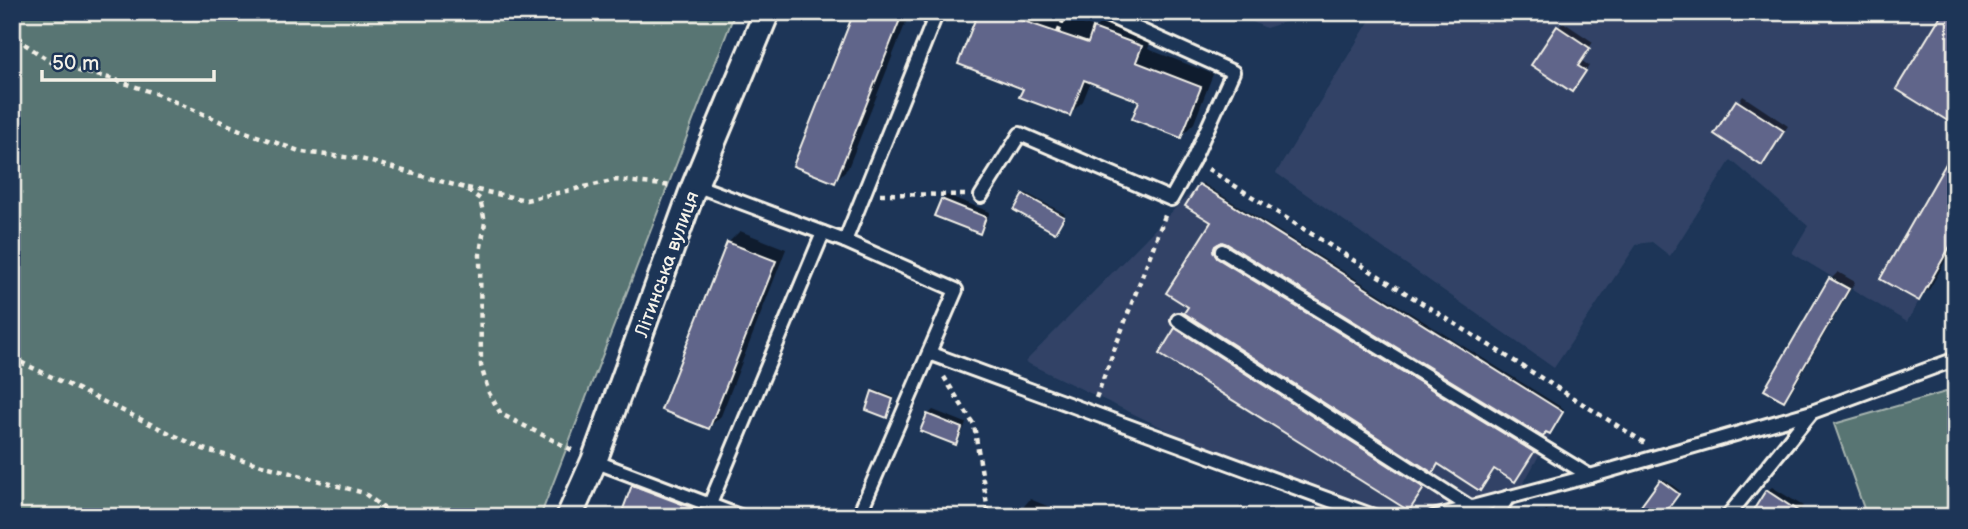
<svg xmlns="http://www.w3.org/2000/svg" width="1968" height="529" font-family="'Balsamiq Sans',sans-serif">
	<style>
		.built { fill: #314366 }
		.green { fill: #587573; stroke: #a6b3ae; stroke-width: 2 }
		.shadow { fill: #0007 }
		.building { fill: #61658a; stroke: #f4f1e8; stroke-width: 2 }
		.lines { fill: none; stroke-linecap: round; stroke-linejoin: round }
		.service-casing { stroke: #f4f1e8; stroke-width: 18 }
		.minor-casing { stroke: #f4f1e8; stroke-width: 30 }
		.path { stroke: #f4f1e8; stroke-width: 4.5; stroke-dasharray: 5 5; stroke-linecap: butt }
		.service { stroke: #1d3557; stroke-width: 12 }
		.minor { stroke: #1d3557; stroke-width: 24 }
		.labels { text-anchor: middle; stroke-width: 7; stroke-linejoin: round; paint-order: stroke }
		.street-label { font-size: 19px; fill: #f4f1e8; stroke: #1d3557 }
	</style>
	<rect width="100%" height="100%" fill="#1d3557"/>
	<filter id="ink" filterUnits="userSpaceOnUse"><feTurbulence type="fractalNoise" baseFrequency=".0143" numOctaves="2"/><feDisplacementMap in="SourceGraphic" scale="14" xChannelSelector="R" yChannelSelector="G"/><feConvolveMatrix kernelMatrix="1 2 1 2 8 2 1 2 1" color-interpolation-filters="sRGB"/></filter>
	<g filter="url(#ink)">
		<g class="built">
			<polygon points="1231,12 1296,12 1291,20 1266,28"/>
			<polygon points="1375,12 1956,12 1956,236 1907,322 1792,253 1808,226 1731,160 1670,256 1652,242 1637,244 1554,368 1276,173"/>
			<polygon points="1199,184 1563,412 1522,486 1415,517 1349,517 1025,362"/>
		</g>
		<g class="green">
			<polygon points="12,12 735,12 540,517 12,517"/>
			<polygon points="1956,389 1956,517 1867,517 1834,424"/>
		</g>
		<g class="shadow">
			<polygon points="856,12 910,12 848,168 835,181"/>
			<polygon points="979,12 1044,12 1095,28 1108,15 1154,33 1148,49 1213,74 1194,123 1181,136 1141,100 1091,81 1083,101 1070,114 1025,88"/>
			<polygon points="1865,12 1883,12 1876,19"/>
			<polygon points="1563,22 1593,42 1581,60 1589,66 1576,85 1533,64"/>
			<polygon points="1743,96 1788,126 1766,159 1717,134"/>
			<polygon points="1956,149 1956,242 1930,288 1919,299"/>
			<polygon points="1202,183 1564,409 1552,430 1221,240 1216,243 1215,249 1219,257 1534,449 1516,478 1186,313 1213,221 1200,185"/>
			<polygon points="1026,193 1065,214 1057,229 1024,195"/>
			<polygon points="947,195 990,212 984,227 979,232 942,200"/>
			<polygon points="740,231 786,249 721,416 709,427 728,243"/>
			<polygon points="1838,272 1855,282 1791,392 1783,399 1831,279"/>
			<polygon points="1178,327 1424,485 1411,506 1176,329"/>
			<polygon points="875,390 894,397 888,414 873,392"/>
			<polygon points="933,410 966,423 960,438 955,443 928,415"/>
			<polygon points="645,474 754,517 622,517 634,486"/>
			<polygon points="1664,479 1680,491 1660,517 1635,517"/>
			<polygon points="1772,487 1803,506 1796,517 1767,491"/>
			<polygon points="1030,499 1074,517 1015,517"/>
			<polygon points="1546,510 1558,517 1541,517"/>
		</g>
		<g class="building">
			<polygon points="854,12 903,12 835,183 793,166"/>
			<polygon points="978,12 997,12 1088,43 1093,28 1142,46 1136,62 1201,87 1181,138 1132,119 1139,101 1084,80 1070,116 1019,97 1023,89 958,64"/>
			<polygon points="1943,12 1956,12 1956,126 1896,89"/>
			<polygon points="1557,26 1590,48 1578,66 1586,71 1572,92 1531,65"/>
			<polygon points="1736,100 1784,131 1762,166 1714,134"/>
			<polygon points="1956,146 1956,236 1919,301 1880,279"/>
			<polygon points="1199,184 1563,412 1550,434 1546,432 1543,437 1227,244 1222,242 1215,246 1213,251 1217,258 1534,452 1515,482 1494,469 1480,491 1438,464 1433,473 1184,313 1188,307 1166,293 1211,222 1185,206"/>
			<polygon points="1023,194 1064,217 1055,233 1014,210"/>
			<polygon points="941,199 986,217 980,234 934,216"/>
			<polygon points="727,242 776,261 709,429 661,410"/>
			<polygon points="1829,278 1849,289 1784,401 1764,390"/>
			<polygon points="1175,328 1424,488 1409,511 1159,354"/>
			<polygon points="872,391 893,399 887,418 866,410"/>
			<polygon points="927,414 962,428 956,445 920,431"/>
			<polygon points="1660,480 1679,494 1662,517 1633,517"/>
			<polygon points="632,485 711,515 711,517 620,517"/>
			<polygon points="1766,490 1807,517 1749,517"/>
		</g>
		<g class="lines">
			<defs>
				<g id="service">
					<polyline points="695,185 845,241"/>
					<polyline points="981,196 1020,134 1171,199 1193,160 1233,72 1100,12"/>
					<polyline points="1222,251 1590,476"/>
					<polyline points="1178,320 1470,507"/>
					<polyline points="929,353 1376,517"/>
					<polyline points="594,461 742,517"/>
					<polyline points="710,504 823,233"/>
					<polyline points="858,517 956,290 845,241 937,12"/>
					<polyline points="1434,517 1590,476 1812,412 1956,359"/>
					<polyline points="1495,517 1508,497"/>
					<polyline points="1727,517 1811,413"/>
				</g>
				<polyline id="minor" points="569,517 594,461 692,192 767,12"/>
			</defs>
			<use href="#service" class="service-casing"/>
			<use href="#minor" class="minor-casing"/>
			<g class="path">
				<polyline points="12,28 26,45 51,62 75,70 113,79 157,94 240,130 302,152 361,159 465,188 480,199 485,222 480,253 481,366 489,393 501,414 574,451"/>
				<polyline points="1058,33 1067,12"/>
				<polyline points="1208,169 1645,443"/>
				<polyline points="467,188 526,200 616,180 672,186"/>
				<polyline points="880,194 966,195"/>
				<polyline points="12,358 203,449 364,493 395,517"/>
				<polyline points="944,377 974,425 989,517"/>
				<polyline points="1096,398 1166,213"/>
			</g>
			<use href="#service" class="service"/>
			<use href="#minor" class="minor"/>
		</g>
	</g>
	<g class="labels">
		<g class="street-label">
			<text transform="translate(666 264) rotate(-70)" y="7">Літинська вулиця</text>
		</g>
	</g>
	<rect width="1968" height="529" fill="none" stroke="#1d3557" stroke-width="42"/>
	<rect x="21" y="21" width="1926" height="487" fill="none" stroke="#f4f1e8" stroke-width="2.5" filter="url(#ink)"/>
	<path d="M42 70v10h172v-10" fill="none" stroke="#f4f1e8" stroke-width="3.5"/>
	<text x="52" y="70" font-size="21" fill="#f4f1e8" stroke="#1d3557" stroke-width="5" paint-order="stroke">50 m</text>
</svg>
